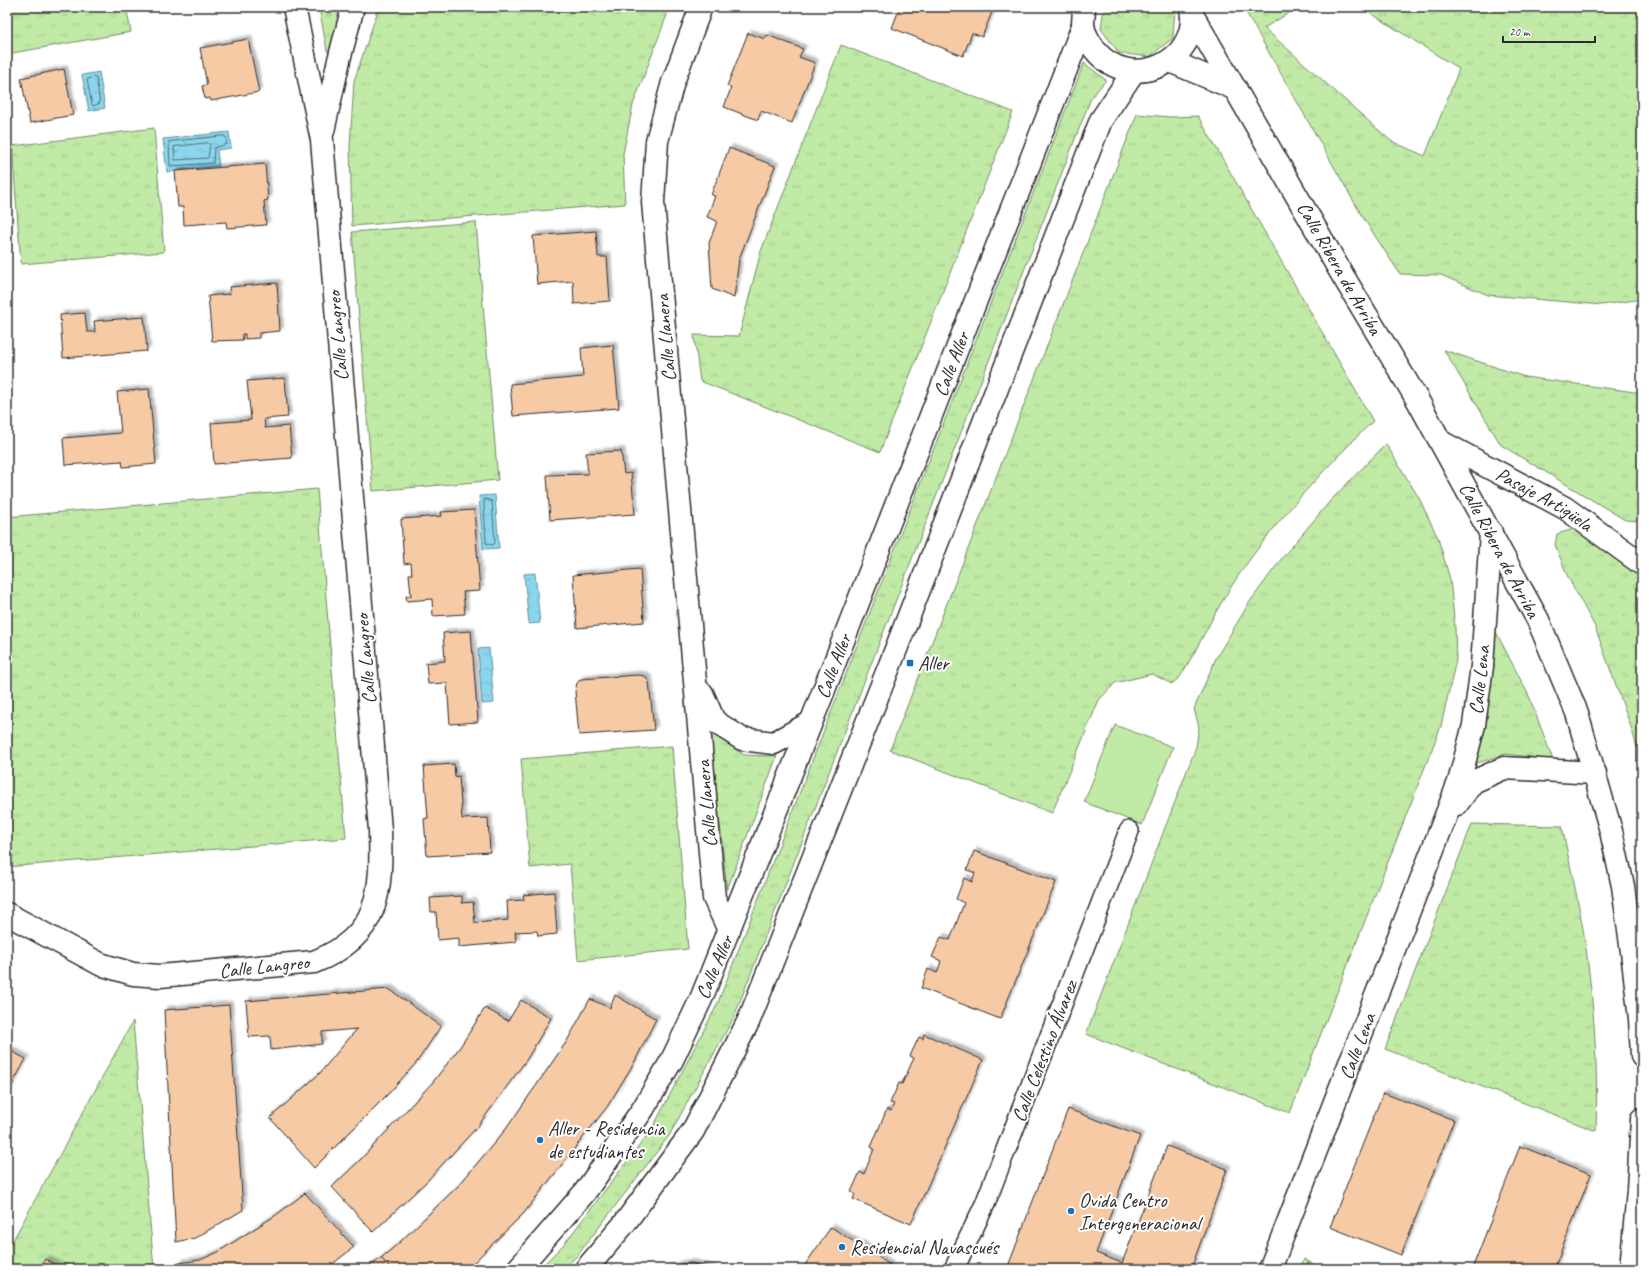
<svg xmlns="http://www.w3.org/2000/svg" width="1649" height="1276" font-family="Caveat,sans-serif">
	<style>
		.grass { fill: url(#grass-tufts); stroke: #768a68 }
		.green { fill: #c0eaa6; stroke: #768a68 }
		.water { fill: url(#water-ripples); stroke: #65929f }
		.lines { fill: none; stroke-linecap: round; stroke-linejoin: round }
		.shore { stroke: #516f78; stroke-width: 1 }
		.building { fill: #f7caa6; stroke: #2b2b2b; filter: url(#shadow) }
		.pedestrian-casing { stroke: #2b2b2b; stroke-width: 22 }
		.minor-casing { stroke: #2b2b2b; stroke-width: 25 }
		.pedestrian { stroke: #fff; stroke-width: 19 }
		.minor { stroke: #fff; stroke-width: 22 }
		.poi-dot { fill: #1f6fb2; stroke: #fff; stroke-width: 1.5 }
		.labels { text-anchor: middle; stroke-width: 4; stroke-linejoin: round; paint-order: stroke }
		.street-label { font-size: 20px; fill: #2b2b2b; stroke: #fff }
		.poi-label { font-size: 20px; fill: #2b2b2b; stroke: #fff; text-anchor: start }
	</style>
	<defs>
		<pattern id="grass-tufts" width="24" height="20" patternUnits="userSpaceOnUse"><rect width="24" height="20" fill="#c0eaa6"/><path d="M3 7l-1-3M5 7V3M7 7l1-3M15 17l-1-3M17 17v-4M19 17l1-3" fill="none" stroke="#a5c98f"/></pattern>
		<pattern id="water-ripples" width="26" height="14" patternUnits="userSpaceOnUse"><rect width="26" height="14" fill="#8bd6ec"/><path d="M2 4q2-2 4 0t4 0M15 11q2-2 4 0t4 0" fill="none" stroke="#78b8cb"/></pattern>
		<filter id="shadow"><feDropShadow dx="3.5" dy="-3.5" stdDeviation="1" flood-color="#0004"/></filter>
	</defs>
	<rect width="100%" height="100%" fill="#fff"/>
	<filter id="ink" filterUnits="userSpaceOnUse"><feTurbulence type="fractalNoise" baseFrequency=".025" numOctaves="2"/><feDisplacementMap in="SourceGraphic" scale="8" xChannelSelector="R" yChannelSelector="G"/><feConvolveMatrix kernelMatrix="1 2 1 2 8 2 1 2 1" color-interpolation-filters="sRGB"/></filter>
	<g filter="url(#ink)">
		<g class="grass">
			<polygon points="7,7 126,7 131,32 7,54"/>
			<polygon points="319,7 341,7 332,50 327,51"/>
			<polygon points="379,7 670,7 633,105 623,154 625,204 352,226 350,145 354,81"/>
			<polygon points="1104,7 1175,7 1173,38 1149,57 1119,53 1101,29"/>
			<polygon points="1243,7 1299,7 1264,28 1391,141 1425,156 1459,69 1361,7 1642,7 1642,299 1602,305 1488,295 1441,275 1400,274 1362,216"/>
			<polygon points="841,45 1013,112 880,452 700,381 694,335 739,336 761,251"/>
			<polygon points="1084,63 1106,80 1091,98 734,1017 669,1136 577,1256 563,1269 539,1269 564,1244 652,1129 717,1005"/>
			<path d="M1137,114L1170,117L1198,116L1373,421C1322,471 1267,530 1229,590C1211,618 1198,649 1180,677L1172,684L1152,674L1115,683L1099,700L1052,813L890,750Z"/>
			<polygon points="154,128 164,252 21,264 12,146"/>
			<polygon points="476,222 498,480 373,491 352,232"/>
			<polygon points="1444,350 1525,377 1642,393 1642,521 1625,520 1501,445"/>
			<polygon points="1386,444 1419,498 1438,538 1450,579 1455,628 1456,660 1441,726 1290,1113 1086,1034 1196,747 1199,727 1194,709 1216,658 1249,603 1282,558 1331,500"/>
			<polygon points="317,489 346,838 7,867 7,517"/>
			<polygon points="1577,528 1642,571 1642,764 1631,727 1595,627 1568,577 1555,545 1557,534"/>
			<polygon points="1495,630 1529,696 1553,760 1506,754 1471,765 1489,700"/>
			<polygon points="710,731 744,755 777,756 727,890"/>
			<polygon points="672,746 688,949 578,960 570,864 530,868 521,759"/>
			<path d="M1472,824L1562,826C1571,872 1583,918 1588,964C1595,1019 1598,1075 1596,1131L1385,1049Z"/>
			<polygon points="133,1021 154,1269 63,1269 45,1259 40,1269 7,1269 7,1251"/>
			<polygon points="1304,1259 1322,1269 1300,1269"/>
		</g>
		<polygon class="green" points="1115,725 1173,747 1142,825 1084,802"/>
		<g class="water">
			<polygon points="99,72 105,108 89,111 82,75"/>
			<polygon points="229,132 231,148 217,150 219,166 167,172 163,139"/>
			<polygon points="495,495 499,548 483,549 479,496"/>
			<polygon points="535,573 540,623 529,624 524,574"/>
			<polygon points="489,648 494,703 482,704 478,649"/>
		</g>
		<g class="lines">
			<g class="shore">
				<polygon points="94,77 96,78 100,103 93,106 92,105 87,80"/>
				<polygon points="224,136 226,138 227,144 214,148 213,163 170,166 169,142"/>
				<polygon points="208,143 210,145 208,158 175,160 174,147"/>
				<polygon points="485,499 492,501 495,543 493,545 486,543 484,502"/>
			</g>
		</g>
		<g class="building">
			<polygon points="900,7 994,7 982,37 972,33 963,56 892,28"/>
			<polygon points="748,33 765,39 767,35 803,49 799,57 815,63 792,123 761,111 758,120 724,107 731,88 727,86"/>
			<polygon points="248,39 259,92 211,101 210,98 205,99 202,86 207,85 200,48"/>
			<polygon points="64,69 73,115 30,123 21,78"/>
			<polygon points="729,148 775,166 739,259 734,298 712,289 709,243 717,221 707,217 715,196 711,195"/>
			<polygon points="265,164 268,200 264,201 266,225 227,228 226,222 184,225 183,207 178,207 175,171"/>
			<polygon points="596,231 598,257 607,257 610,301 574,304 573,281 537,284 533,236"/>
			<polygon points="277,283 280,331 259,333 259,338 245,339 245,334 242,334 243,340 212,341 208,296 230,294 229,287"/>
			<polygon points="85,313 87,332 95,332 94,321 144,317 147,351 63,358 60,315"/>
			<polygon points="613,345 619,408 513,416 510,384 583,377 581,348"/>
			<polygon points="285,378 288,417 264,419 265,428 289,426 292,458 214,464 211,423 251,420 247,381"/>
			<polygon points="149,389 156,464 123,467 122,461 65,465 63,438 121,433 117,392"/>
			<polygon points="621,451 624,474 631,473 635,514 550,520 547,475 588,474 586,453"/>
			<polygon points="474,510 480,591 463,592 465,614 433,616 432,599 407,601 406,596 411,596 409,574 412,574 411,563 404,564 401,519 442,516 441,512"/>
			<polygon points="640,569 644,622 577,628 573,575"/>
			<polygon points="471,631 478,722 450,724 447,683 428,684 426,663 445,661 443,633"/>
			<polygon points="638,675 645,676 649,682 654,730 579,735 575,691 577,683 581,679"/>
			<polygon points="454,764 455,777 459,776 462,819 488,818 490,852 427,856 424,819 428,818 424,766"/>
			<polygon points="974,851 1056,882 1000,1019 921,988 928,969 937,973 941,961 932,957 941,937 950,940 964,903 956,899 964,878 972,882 975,873 967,870"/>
			<polygon points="554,892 557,934 538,936 537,931 515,932 516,942 459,947 459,938 438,940 436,912 431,912 430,898 462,896 462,903 473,902 475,923 508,920 507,901 524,900 523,895"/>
			<polygon points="389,989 441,1026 417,1062 389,1093 314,1168 270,1118 320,1073 357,1029 322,1032 322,1044 271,1050 270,1036 249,1037 246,1001"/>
			<polygon points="615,995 656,1019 634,1063 607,1107 524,1213 467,1269 391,1269 381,1258 400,1242 459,1185 506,1129 567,1041 590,999 610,1008"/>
			<polygon points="521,1000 551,1018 527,1059 478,1126 427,1181 373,1232 332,1187 361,1159 433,1082 460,1047 485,1008 508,1021"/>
			<polygon points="229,1005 243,1210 195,1238 176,1242 164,1010"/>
			<polygon points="924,1034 983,1060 911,1224 853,1199 855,1194 851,1192 860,1172 864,1174 874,1149 871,1147 887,1109 891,1111 894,1104 890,1103 899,1083 902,1084 914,1058 910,1056 919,1037 923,1039"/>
			<polygon points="7,1049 26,1059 7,1094"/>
			<polygon points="1383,1093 1454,1120 1401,1255 1330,1227"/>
			<polygon points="1068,1109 1140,1136 1096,1253 1122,1263 1167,1146 1227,1169 1191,1269 1007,1269"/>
			<polygon points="1520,1146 1591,1174 1554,1269 1472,1269"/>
			<polygon points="305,1193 354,1247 326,1269 179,1269 179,1263 200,1260 218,1252 276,1215"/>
			<polygon points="831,1227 859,1245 860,1244 868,1249 868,1250 890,1265 887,1269 803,1268"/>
			<polygon points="381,1258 391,1269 366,1269"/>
			<polygon points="45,1259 63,1269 40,1269"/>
			<polygon points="691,1263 713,1269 666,1269 680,1264"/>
		</g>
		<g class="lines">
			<defs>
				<polyline id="pedestrian" points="954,1269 985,1204 1129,831"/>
				<g id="minor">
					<polyline points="701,7 673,82 657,141 653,202 714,898 729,930"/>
					<path d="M1084,7C1084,13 1083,20 1083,25C1084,34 1090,43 1095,50C1130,94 1201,62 1191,8"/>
					<polyline points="1193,16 1343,276 1417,399 1538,620 1577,713 1611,831 1623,886 1632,952 1640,1019 1642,1056"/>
					<polyline points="1170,61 1236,89"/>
					<polyline points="323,131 339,60 353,7"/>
					<path id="s1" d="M1441,442L1565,508L1642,564"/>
					<polyline points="702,693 714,721 742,739 774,743 810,723"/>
					<polyline points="1457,804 1473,782 1504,768 1595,773"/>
					<path d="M7,914L100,964L133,974L160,976L314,962C380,936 382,892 380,830L322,140L294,7"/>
					<polyline points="518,1269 585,1192 643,1109 672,1060 701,999 820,700 1083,26"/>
					<polyline points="586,1269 624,1224 693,1131 749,1020 893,657 1101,120 1134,71"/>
					<polyline points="1270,1269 1459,782 1474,725 1482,666 1491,532"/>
					<polyline points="1631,1269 1638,1190 1642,1119"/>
				</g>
			</defs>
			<use href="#pedestrian" class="pedestrian-casing"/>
			<use href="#minor" class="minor-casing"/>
			<use href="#pedestrian" class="pedestrian"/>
			<use href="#minor" class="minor"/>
		</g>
	</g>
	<g class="poi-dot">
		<rect x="906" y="659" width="8" height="8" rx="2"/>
		<circle cx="540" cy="1140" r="4"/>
		<circle cx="1071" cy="1211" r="4"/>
		<circle cx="842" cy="1247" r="4"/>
	</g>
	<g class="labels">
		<g class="street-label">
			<text transform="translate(1340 268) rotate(60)" y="7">Calle Ribera de Arriba</text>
			<text transform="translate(337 336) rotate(-95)" y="7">Calle Langreo</text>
			<text transform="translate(665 338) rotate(-95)" y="7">Calle Llanera</text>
			<text transform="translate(951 364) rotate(-69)" y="7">Calle Aller</text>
			<text dy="7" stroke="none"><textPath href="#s1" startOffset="118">Pasaje Artigüela</textPath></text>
			<text transform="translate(1500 550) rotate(62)" y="7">Calle Ribera de Arriba</text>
			<text transform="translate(365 659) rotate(-95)" y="7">Calle Langreo</text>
			<text transform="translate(833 666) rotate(-69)" y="7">Calle Aller</text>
			<text transform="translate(1479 680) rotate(-84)" y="7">Calle Lena</text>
			<text transform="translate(706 804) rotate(-95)" y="7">Calle Llanera</text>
			<text transform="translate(264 966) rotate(-6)" y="7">Calle Langreo</text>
			<text transform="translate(714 967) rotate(-67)" y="7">Calle Aller</text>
			<text transform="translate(1357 1046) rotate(-69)" y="7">Calle Lena</text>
			<text transform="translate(1044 1051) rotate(-69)" y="7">Calle Celestino Álvarez</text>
		</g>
		<g class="poi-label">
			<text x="918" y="670">Aller</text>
			<text x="548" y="1135">Aller - Residencia<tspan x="548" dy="23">de estudiantes</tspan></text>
			<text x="1079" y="1207">Ovida Centro<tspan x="1079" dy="23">Intergeneracional</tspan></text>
			<text x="850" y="1254">Residencial Navascués</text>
		</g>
	</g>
	<rect width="1649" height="1276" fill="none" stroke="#fff" stroke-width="24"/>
	<rect x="12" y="12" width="1625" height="1252" fill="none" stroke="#2b2b2b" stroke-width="1.5" filter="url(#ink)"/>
	<path d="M1503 36v6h92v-6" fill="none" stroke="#2b2b2b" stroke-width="2"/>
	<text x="1509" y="36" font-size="12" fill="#2b2b2b" stroke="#ffffff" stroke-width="3" paint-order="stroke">20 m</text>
</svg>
